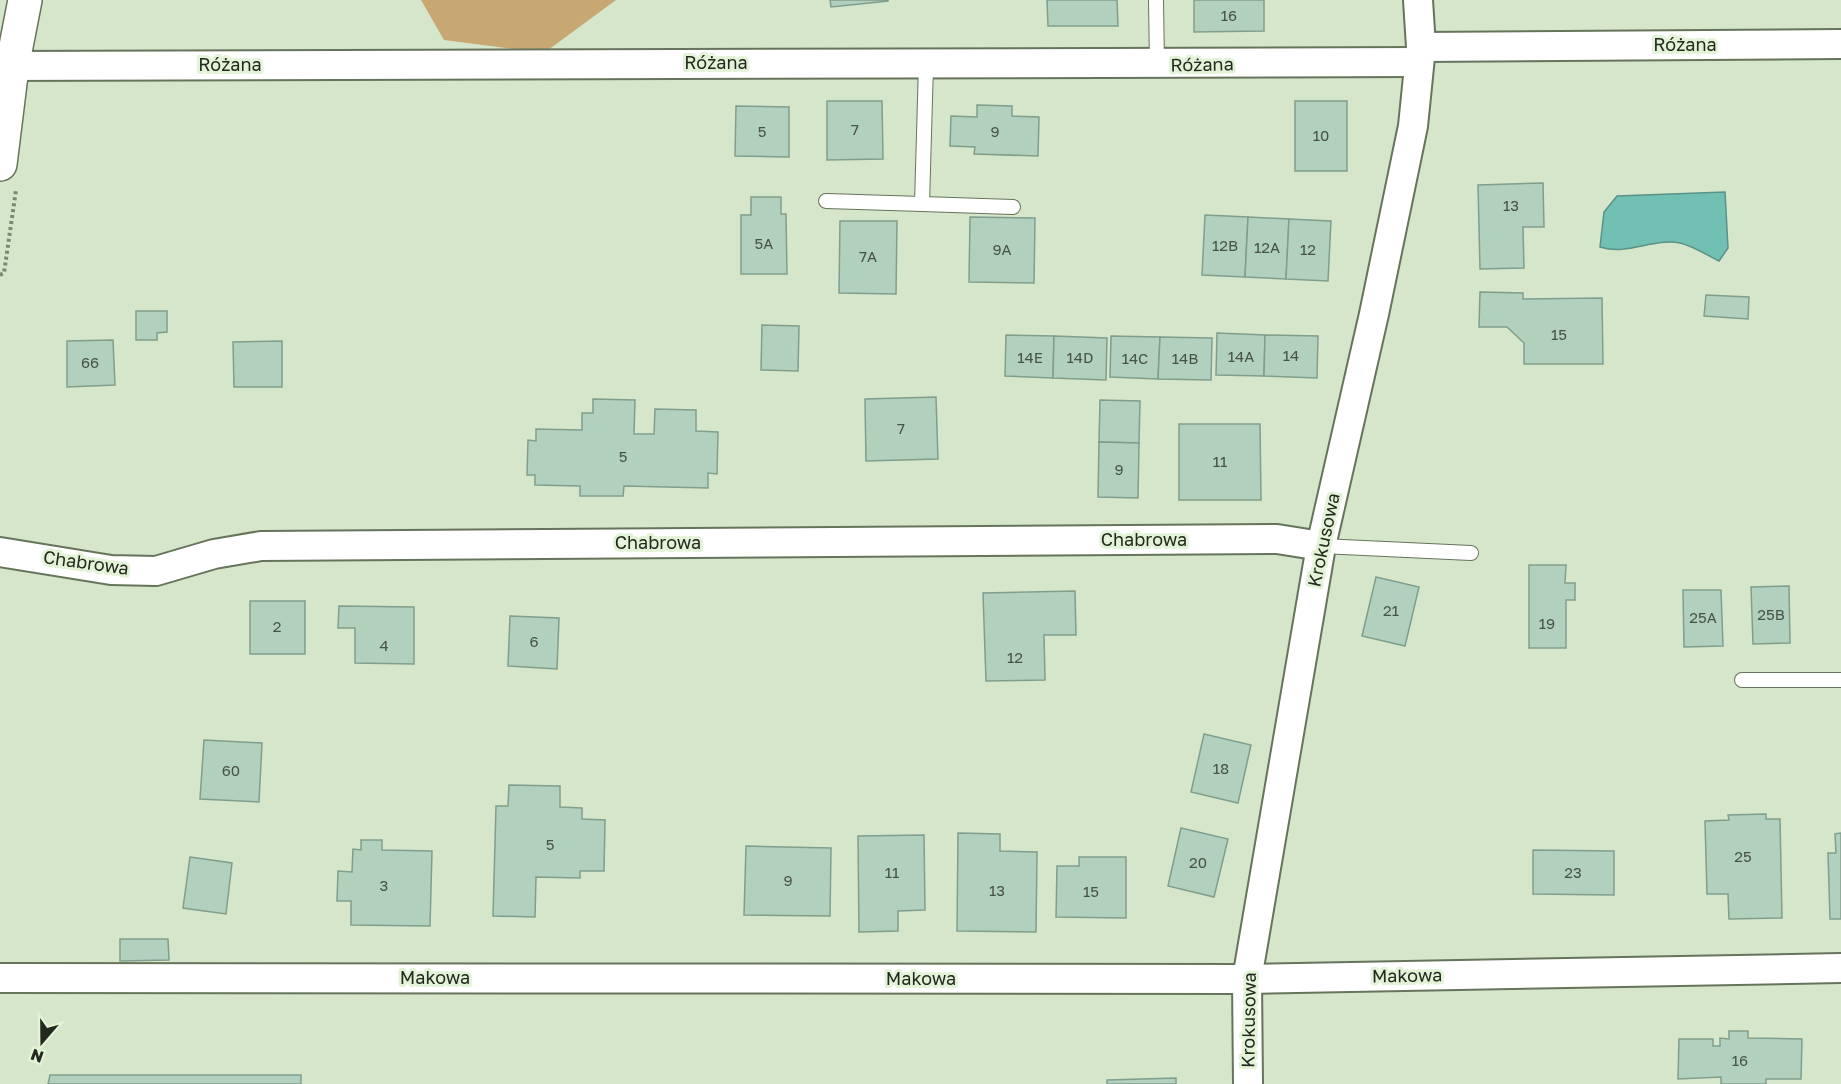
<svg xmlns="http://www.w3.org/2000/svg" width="1841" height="1084" font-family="'Golos Text',sans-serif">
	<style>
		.forest { fill: #c7a873 }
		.water { fill: #72bfb4; stroke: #5a9287; stroke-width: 1.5 }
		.building { fill: #b1d0bd; stroke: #819e8c; stroke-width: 1.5 }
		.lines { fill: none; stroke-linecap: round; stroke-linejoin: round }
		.lane-casing { stroke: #66745b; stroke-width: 16 }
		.street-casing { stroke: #66745b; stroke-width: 32 }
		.secondary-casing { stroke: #66745b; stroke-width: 36 }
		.path { stroke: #7c8875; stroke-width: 4; stroke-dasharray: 3 3; stroke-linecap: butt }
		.lane { stroke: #fff; stroke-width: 14 }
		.street { stroke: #fff; stroke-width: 28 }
		.secondary { stroke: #fff; stroke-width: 33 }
		.labels { text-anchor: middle; stroke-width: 6; stroke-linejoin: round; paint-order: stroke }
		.number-label { font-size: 15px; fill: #465346 }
		.street-label { font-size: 18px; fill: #23291f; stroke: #e2f3d7 }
	</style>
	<rect width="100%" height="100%" fill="#d5e6ca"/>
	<polygon class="forest" points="421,0 616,0 544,53 444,40"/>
	<path class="water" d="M1725,192L1728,248L1719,261C1707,255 1693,246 1680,243C1652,238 1628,256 1600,247L1604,212L1617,196Z"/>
	<g class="building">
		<polygon points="830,0 888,0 888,1 831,7"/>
		<polygon points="1047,0 1117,0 1118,26 1048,26"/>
		<polygon points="1194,0 1264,0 1264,31 1194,32"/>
		<polygon points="827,101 882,101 883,159 827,160"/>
		<rect x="1295" y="101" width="52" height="70"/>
		<polygon points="977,105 1012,106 1012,116 1039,117 1038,156 974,154 975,147 950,146 951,116 977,117"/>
		<polygon points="736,106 789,107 789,157 735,156"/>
		<polygon points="1543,183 1544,227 1523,227 1524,268 1480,269 1478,185"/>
		<polygon points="751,197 781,197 781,214 786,214 787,274 741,274 741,215 751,215"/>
		<polygon points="1205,215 1248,217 1245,277 1202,275"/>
		<polygon points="970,217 1035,218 1034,283 969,282"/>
		<polygon points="1248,217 1289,219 1286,279 1245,277"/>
		<polygon points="1289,219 1331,221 1328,281 1286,279"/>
		<polygon points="840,221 897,221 896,294 839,293"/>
		<polygon points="1480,292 1523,293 1523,299 1602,298 1603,364 1524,364 1524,343 1507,327 1479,327"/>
		<polygon points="1706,295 1749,297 1748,319 1704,316"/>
		<polygon points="136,311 167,311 167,332 157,333 157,340 136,340"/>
		<polygon points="762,325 799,326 798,371 761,370"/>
		<polygon points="1217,333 1265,335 1264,376 1216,375"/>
		<polygon points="1006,335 1054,336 1053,378 1005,376"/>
		<polygon points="1265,335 1318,336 1317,378 1264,376"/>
		<polygon points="1054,336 1107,338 1106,380 1053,378"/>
		<polygon points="1111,336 1160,337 1158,379 1110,377"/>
		<polygon points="1160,337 1212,338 1211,380 1158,379"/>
		<polygon points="113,340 115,385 67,387 67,341"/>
		<polygon points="282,341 282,387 234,387 233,342"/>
		<polygon points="936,397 938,459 866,461 865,399"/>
		<polygon points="593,399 635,400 634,434 654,434 655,409 696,410 696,431 718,432 717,474 708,473 708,488 624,486 623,496 580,496 580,486 535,485 535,475 527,475 528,440 536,441 536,429 582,430 582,413 593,413"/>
		<polygon points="1100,400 1140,401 1139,443 1099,442"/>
		<polygon points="1179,424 1260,424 1261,500 1179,500"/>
		<polygon points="1099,442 1139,443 1138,498 1098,497"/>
		<polygon points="1529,565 1566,565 1565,583 1575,583 1575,600 1566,600 1566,648 1529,648"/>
		<polygon points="1376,577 1419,587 1405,646 1362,636"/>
		<polygon points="1789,586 1790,643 1753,644 1751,587"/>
		<polygon points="1683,590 1721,590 1723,646 1684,647"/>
		<polygon points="1075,591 1076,635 1044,635 1045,680 986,681 983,593"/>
		<rect x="250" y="601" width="55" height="53"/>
		<polygon points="339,606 414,607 414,664 355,663 355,628 338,628"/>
		<polygon points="510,616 559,618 557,669 508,666"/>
		<polygon points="1204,734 1251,745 1238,803 1191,792"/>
		<polygon points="204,740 262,743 259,802 200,799"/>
		<polygon points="509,785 560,786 560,807 582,808 582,819 605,820 604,871 580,871 580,878 536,877 535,917 493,916 496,806 508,806"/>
		<polygon points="1766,814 1766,819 1780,819 1782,918 1729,919 1728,894 1707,894 1705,821 1729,820 1728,815"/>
		<polygon points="1181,828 1228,839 1214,897 1168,886"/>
		<polygon points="958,833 1000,834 1000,851 1037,852 1036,932 957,931"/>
		<polygon points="1841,833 1841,919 1830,919 1828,853 1836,853 1835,834"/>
		<polygon points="924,835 925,910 898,911 898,931 859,932 858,836"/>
		<polygon points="361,840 382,840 382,850 432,851 430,926 351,925 351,901 337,901 338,871 352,872 353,849 361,850"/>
		<polygon points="746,846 831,848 830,916 744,915"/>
		<polygon points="1533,850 1614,851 1614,895 1533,894"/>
		<polygon points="190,857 232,863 226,914 183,908"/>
		<polygon points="1079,857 1126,857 1126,918 1056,917 1057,866 1079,866"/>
		<polygon points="120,939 168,939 169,960 120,961"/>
		<polygon points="1729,1031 1748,1031 1748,1038 1802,1039 1801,1079 1766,1079 1766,1084 1721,1084 1721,1077 1678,1079 1679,1039 1713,1039 1713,1046 1720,1046 1720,1038 1729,1039"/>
		<polygon points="50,1075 301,1075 301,1084 48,1084"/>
		<polygon points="1176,1078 1176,1084 1107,1084 1107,1080"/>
	</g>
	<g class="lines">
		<defs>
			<g id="lane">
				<polyline points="1156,0 1157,65"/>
				<polyline points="826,201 922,204 926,64"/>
				<polyline points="922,204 1013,207"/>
				<polyline points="1321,546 1471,553"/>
				<polyline points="1742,680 1841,680"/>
			</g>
			<g id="street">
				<polyline points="1421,47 1841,44"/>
				<polyline points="0,66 1419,62"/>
				<polyline points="0,552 111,570 156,571 214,554 261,546 1277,539 1321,546"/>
				<polyline points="0,978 1247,979 1841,968"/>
				<polyline points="1248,1084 1247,979 1321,546 1374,314 1413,126 1421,47 1418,0"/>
			</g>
			<polyline id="secondary" points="0,164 12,67 25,0"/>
		</defs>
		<use href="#lane" class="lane-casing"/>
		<use href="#street" class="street-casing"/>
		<use href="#secondary" class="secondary-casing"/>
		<polyline class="path" points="0,275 4,273 16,190"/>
		<use href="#lane" class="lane"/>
		<use href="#street" class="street"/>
		<use href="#secondary" class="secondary"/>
	</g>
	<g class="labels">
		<g class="number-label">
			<text x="1229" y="21">16</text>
			<text x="855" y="135">7</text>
			<text x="762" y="137">5</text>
			<text x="995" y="137">9</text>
			<text x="1321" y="141">10</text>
			<text x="1511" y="211">13</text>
			<text x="764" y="249">5A</text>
			<text x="1225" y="251">12B</text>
			<text x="1267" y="253">12A</text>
			<text x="1002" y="255">9A</text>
			<text x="1308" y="255">12</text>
			<text x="868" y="262">7A</text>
			<text x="1559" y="340">15</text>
			<text x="1291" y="361">14</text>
			<text x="1241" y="362">14A</text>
			<text x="1030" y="363">14E</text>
			<text x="1080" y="363">14D</text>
			<text x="1135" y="364">14C</text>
			<text x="1185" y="364">14B</text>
			<text x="90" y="368">66</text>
			<text x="901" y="434">7</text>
			<text x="623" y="462">5</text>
			<text x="1220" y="467">11</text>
			<text x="1119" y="475">9</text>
			<text x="1391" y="616">21</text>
			<text x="1771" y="620">25B</text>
			<text x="1703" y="623">25A</text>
			<text x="1547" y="629">19</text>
			<text x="277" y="632">2</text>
			<text x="534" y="647">6</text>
			<text x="384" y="651">4</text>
			<text x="1015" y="663">12</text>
			<text x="1221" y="774">18</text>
			<text x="231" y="776">60</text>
			<text x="550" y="850">5</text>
			<text x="1743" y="862">25</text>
			<text x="1198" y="868">20</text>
			<text x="892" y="878">11</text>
			<text x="1573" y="878">23</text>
			<text x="788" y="886">9</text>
			<text x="384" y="891">3</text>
			<text x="997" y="896">13</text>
			<text x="1091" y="897">15</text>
			<text x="1740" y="1066">16</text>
		</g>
		<g class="street-label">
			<text x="1685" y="51">Różana</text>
			<text x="716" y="69">Różana</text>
			<text x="230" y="71">Różana</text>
			<text transform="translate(1202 65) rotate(-1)" y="6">Różana</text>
			<text x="1144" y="546">Chabrowa</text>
			<text transform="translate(1324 540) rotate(-78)" y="6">Krokusowa</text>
			<text x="658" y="549">Chabrowa</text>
			<text transform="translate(86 563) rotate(8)" y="6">Chabrowa</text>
			<text transform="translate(1407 976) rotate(-1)" y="6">Makowa</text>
			<text x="435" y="984">Makowa</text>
			<text x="921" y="985">Makowa</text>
			<text transform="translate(1249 1020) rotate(-89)" y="6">Krokusowa</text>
		</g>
	</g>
	<g transform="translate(42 1042) rotate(200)" stroke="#e2f3d7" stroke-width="4.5" paint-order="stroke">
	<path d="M0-4.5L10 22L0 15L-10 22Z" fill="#23291f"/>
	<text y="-9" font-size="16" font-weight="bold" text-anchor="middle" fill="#23291f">N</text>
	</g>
</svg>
